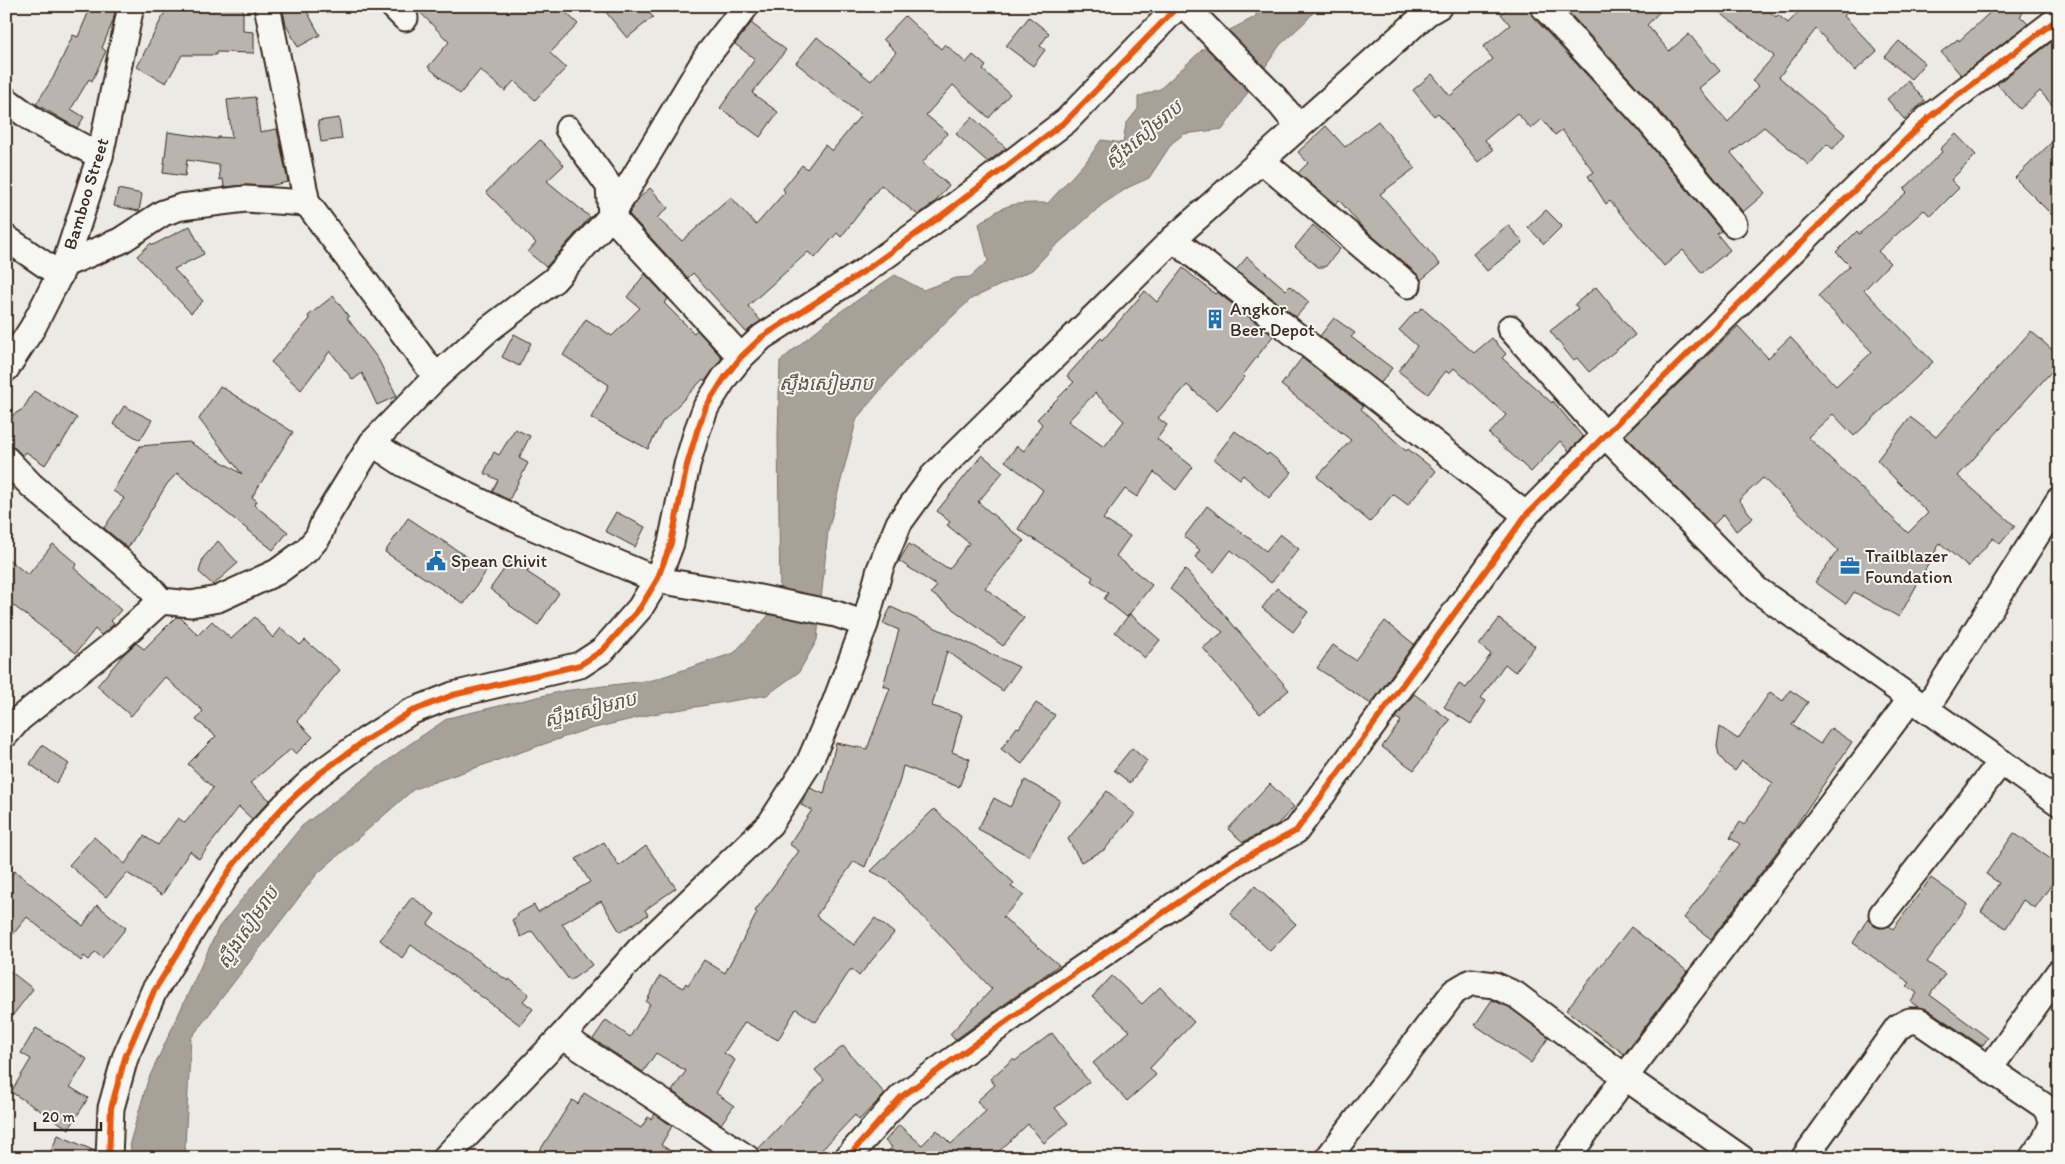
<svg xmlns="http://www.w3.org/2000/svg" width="2065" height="1164" font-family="Itim,'Noto Sans Khmer',sans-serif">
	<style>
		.water { fill: #a8a198; stroke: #7c7167 }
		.building { fill: #bab4ae; stroke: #3b2a1e; fill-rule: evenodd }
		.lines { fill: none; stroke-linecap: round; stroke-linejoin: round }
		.minor-casing { stroke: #3b2a1e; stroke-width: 29 }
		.minor { stroke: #f6f6f2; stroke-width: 25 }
		.cycleway-casing { stroke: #f6f6f2; stroke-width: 9 }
		.cycleway { stroke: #e8590c; stroke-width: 6 }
		.labels { text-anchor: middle; stroke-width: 4; stroke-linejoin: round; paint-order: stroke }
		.street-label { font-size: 18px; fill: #3b2a1e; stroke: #f6f6f2 }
		.poi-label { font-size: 18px; fill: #3b2a1e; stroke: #f6f6f2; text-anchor: start }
		.water-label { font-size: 19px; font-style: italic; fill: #615449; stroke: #f6f6f2 }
	</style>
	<rect width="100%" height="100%" fill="#ebeae5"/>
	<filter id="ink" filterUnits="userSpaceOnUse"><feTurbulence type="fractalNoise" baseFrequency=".02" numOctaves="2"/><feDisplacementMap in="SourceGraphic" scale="10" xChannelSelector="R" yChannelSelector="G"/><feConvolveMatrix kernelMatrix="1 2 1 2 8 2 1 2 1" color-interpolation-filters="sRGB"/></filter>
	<g filter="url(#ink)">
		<path class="water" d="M1260,6H1319L1305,22L1280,45L1223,129L1184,134L1172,143L1149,178L1129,187L1103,204L1051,250L1032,270L971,299L904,362L857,418L828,531L817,640L799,672L767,695L653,714L582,731L414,789L317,874L191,1038L185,1146L187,1158H132L130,1142L148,1080L219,927L302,826L407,746L448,718L563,691L653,680L734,653L780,603L778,435L780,361L834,316L895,275L923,290L956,278L970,277L988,261L979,224C1007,202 1013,203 1048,203L1088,159L1101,140L1123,143L1126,124L1138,109V97L1160,89L1216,37L1255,17Z"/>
		<g class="building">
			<polygon points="91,6 116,6 113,21 102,48 106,51 92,81 89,79 71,109 84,117 77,128 36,104 53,78 73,35 78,37"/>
			<polygon points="168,6 243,6 243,31 254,32 254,53 216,52 216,55 182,55 166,83 137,67"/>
			<polygon points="282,6 304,6 320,35 298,47 286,25"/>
			<polygon points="414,6 559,6 578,24 550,53 566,68 535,100 514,81 505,91 480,70 460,94 428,67 449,42"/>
			<polygon points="601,6 644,6 653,17 627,38"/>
			<polygon points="1510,6 1529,6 1532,16 1637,129 1721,231 1717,234 1730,250 1702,273 1683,250 1664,266 1610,201 1606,204 1588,176 1594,172 1562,130 1555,135 1542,119 1531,129 1517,113 1485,140 1493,150 1478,162 1438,113 1434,116 1413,90 1432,74 1450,96 1493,59 1483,47 1510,25 1501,14"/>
			<polygon points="1563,6 1665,6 1647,25 1669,51 1689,34 1720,71 1699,88 1728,122 1759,86 1752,81 1774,56 1712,6 1763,6 1776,17 1778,15 1788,23 1804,6 1852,6 1844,16 1877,51 1855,71 1816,29 1779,77 1845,134 1833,149 1827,144 1809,165 1764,127 1731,153 1765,193 1743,212 1659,111"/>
			<polygon points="1997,6 2030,6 2020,16 2028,24 1961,75 1941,52 1958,39 1959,41"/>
			<polygon points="905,16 941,49 945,44 966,63 973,55 986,66 983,70 1010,94 989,118 953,85 926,115 948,133 922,163 949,185 935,202 918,215 881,185 841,237 837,233 815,258 808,252 748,306 761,321 746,332 693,273 688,278 629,214 637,200 650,188 668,208 657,218 682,241 731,197 756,225 785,192 783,189 802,165 807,169 825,145 832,151 861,115 796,63 817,37 871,81 896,52 883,39"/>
			<polygon points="1029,17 1049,33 1040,46 1045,50 1033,66 1006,46"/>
			<polygon points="751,23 786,50 752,93 778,112 760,137 720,108 755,59 735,44"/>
			<polygon points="2059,36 2059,113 2040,91 2020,109 1997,84"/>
			<polygon points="1899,41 1925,63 1911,79 1885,57"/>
			<polygon points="1908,81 1925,101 1904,119 1887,99"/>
			<polygon points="255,97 260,132 277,129 288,182 268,186 246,185 224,187 223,179 220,180 219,165 187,160 185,176 163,173 168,132 218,139 218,137 232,138 227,100"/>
			<polygon points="972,117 1006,148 988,162 956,134"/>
			<polygon points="339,118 342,139 321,142 318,121"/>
			<polygon points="1378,121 1415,168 1380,194 1440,264 1421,280 1417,274 1362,227 1339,200 1335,204 1298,173 1308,163 1298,152 1326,126 1345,147"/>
			<polygon points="1956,134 1976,155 1951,180 1959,188 1931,216 1924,210 1878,251 1890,263 1864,290 1933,362 1854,436 1833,414 1808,437 1908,533 1928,513 1877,460 1910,417 1936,437 2031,331 2059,356 2059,363 1958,476 2015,526 2000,544 1993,538 1968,567 1940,543 1899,617 1854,592 1846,604 1815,582 1838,550 1763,478 1739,500 1753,518 1736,531 1724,514 1713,525 1625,435 1738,326 1768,358 1790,337 1836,386 1872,352 1818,296 1850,266 1836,252 1857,231 1859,234 1907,192 1904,189 1942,152 1940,149"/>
			<polygon points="2059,135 2059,222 2015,178"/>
			<polygon points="540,140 564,165 547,181 590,217 546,267 528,252 536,243 486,192"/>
			<polygon points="118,189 142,194 139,211 114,206"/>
			<polygon points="1546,210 1562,226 1544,244 1528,227"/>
			<polygon points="1313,225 1340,249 1325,267 1318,267 1295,247"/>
			<polygon points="1508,225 1523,242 1487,271 1473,254"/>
			<polygon points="190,226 204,254 174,269 203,301 191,313 137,256 151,243 153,245"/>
			<polygon points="1247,257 1286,290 1290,286 1309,302 1296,317 1236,270"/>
			<path d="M1183,268L1215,294L1217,292L1273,336L1243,375L1245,377L1217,411L1187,385L1158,418L1167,425L1157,439L1193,467L1176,490L1154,472L1137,497L1125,489L1103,519L1130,536L1116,556L1152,585L1127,617L1104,599L1108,593L1091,581L1093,577L1018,529L1043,490L1005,461L1017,446L1024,451L1042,424L1037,419L1074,382L1067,376L1101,338L1103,340L1145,291L1157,302ZM1095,393L1124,421L1104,447L1068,421Z"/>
			<polygon points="645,274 668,299 664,303 694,333 697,330 722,358 705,381 703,379 662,422 648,449 591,418 609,385 563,355 586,319 612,336 640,308 627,297"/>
			<polygon points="1596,287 1635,335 1589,372 1577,358 1573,360 1550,331 1578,309 1575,304"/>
			<polygon points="333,296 349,317 347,318 378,359 397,396 377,405 362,373 353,380 330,351 301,390 271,362 310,319 308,316"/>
			<polygon points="1422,308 1474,353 1492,338 1506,354 1502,358 1552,403 1553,401 1583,437 1569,451 1560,441 1531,472 1489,434 1506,415 1454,368 1449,374 1446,371 1428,394 1398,371 1417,346 1399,330 1415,312 1416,313"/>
			<polygon points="1334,318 1355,333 1351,337 1392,368 1381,383 1320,336"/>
			<polygon points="514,334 531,343 519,366 502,357"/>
			<polygon points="1302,358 1363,406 1361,409 1406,451 1408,449 1436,471 1408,505 1393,494 1370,522 1317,477 1351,440 1281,385"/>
			<polygon points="220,386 293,432 252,497 257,501 254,505 288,532 273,550 177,473 167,484 128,548 104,528 124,498 113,491 140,446 189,442 242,474 199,419"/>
			<polygon points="34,391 77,418 60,446 58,445 45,465 26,452 23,456 16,449 6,445 6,419 23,409"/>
			<polygon points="124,406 152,420 140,440 113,424"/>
			<polygon points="515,429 530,436 519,458 528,463 509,500 492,492 498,480 484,473 494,452 499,455"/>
			<polygon points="1235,431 1267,455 1269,453 1292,472 1269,498 1243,475 1240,479 1214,459"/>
			<polygon points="982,455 1003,472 978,502 1024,541 985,588 1024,618 1003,646 931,593 937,586 899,561 909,544 949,569 969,543 947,525 950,522 937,511"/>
			<polygon points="1207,506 1266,551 1280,534 1299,549 1271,583 1231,550 1214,572 1195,557 1200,550 1184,537"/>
			<polygon points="616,512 645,527 635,547 605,531"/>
			<polygon points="408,518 487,570 464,604 385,552"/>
			<polygon points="218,541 238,563 213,585 199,572 203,558"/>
			<polygon points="53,544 77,564 74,568 121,610 111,621 114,624 101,635 95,629 76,653 6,600 6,557 28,575"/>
			<polygon points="512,558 529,570 527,572 559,593 538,625 509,605 510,604 490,589"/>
			<polygon points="1185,569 1289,690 1260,714 1203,648 1223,632 1170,589"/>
			<polygon points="1277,588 1308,612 1293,632 1262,608"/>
			<polygon points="891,607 1019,667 1003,691 947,651 932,706 962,715 952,752 970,759 959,787 903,766 899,783 865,867 854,861 816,916 854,945 875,918 894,933 859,976 851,969 816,1022 796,1009 778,1040 745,1022 724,1053 735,1060 716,1093 734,1106 721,1124 672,1091 686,1071 656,1053 643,1072 593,1039 606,1020 630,1037 650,1004 646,1002 660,976 683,988 686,983 688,985 704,960 725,973 757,913 755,911 799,851 789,844 812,810 801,805 810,788 824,794 836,743 867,749 890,688 883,686 899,630 883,623"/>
			<polygon points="1130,614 1160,640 1145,658 1115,632"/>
			<polygon points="176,617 180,617 198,635 212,621 231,639 255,617 273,638 281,628 300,645 305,640 340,670 297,721 313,737 296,754 291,749 250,783 270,800 252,819 239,807 199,859 190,851 162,895 127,873 106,897 69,865 94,837 125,864 144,836 158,845 178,818 185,823 213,788 188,764 216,736 196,720 203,711 165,677 131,716 97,686 123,655 136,643 144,649"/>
			<polygon points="1499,619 1535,646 1515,672 1505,664 1481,698 1486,701 1471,724 1444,707 1459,684 1466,688 1491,654 1479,645"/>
			<polygon points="1385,621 1414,644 1371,704 1317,668 1333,645 1355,660"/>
			<polygon points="1790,690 1808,702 1792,725 1820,744 1831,728 1852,742 1791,833 1711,939 1684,918 1740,844 1730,838 1740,822 1744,825 1773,783 1742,761 1735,771 1726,764 1719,755 1717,746 1720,727 1738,739 1770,692 1783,701"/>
			<polygon points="1414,694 1450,720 1414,770 1382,747 1401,721 1396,718"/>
			<polygon points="1036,703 1055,715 1022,764 1001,749 1017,727 1019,728"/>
			<polygon points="42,745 69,764 56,783 30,764"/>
			<polygon points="1132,748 1147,761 1130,783 1114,770"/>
			<polygon points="1025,780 1060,800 1029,856 978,829 994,798 1010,807"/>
			<polygon points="1270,784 1294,807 1277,825 1243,842 1228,829"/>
			<polygon points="1107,791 1135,814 1104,850 1081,862 1068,839"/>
			<polygon points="934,809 1014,883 1011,887 1024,895 1003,917 1059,965 955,1040 950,1034 992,989 889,881 871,871"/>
			<polygon points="2014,833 2059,865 2059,874 2035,908 2023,900 2006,928 1981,912 1999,883 1986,874"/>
			<polygon points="604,842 619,866 646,846 676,888 645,910 648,915 620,932 601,901 562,924 592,965 570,981 532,931 521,937 512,920 518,916 517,914 534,905 538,912 590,882 576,859"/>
			<polygon points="15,871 83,926 97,905 126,928 102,958 95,952 89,960 84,956 81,961 27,917 6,943 6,881"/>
			<polygon points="1931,878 1968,904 1927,962 1945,974 1930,995 1988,1038 1982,1046 1927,1009 1918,1007 1911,1002 1917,993 1907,986 1910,983 1853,943 1868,918 1874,926 1880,928 1889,926 1893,929"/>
			<polygon points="1255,886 1296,924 1270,951 1230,914"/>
			<polygon points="412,897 435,914 428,924 508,981 509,979 529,994 523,1001 533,1009 520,1025 411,945 402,958 380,940"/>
			<polygon points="1631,927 1687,971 1624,1054 1566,1010"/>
			<polygon points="6,968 33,989 6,1024"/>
			<polygon points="1112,976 1142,1004 1160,987 1194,1022 1150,1068 1156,1075 1127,1101 1093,1063 1130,1031 1092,997"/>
			<polygon points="1492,1000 1509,1007 1549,1037 1531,1063 1475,1025"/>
			<polygon points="36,1028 87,1059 70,1087 88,1098 69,1129 11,1092 31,1059 21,1053"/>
			<polygon points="1052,1033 1089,1082 1055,1108 1068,1123 1044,1143 1028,1124 992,1158 882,1158 892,1147 885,1141 899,1125 922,1145 937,1130 951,1144 986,1111 977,1101 995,1085 990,1079 1013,1059 1015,1061"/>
			<polygon points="843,1046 885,1094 859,1120 855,1115 814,1158 761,1158 758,1149 824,1080 815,1070"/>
			<polygon points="584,1093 641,1128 648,1117 651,1119 655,1114 672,1126 661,1145 682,1158 535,1158 572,1100 578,1104"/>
			<polygon points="58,1135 95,1151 95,1158 48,1158"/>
		</g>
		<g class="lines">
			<defs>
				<g id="minor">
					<polyline points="267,6 307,203 436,377"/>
					<polyline points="393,6 405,18"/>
					<polyline points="1185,6 1276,99 1299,127"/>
					<polyline points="1543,6 1648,120 1734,224"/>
					<polyline points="6,100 36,122 100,156"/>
					<polyline points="568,129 609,186 611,216 741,357"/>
					<polyline points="1261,160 1408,285"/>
					<polyline points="6,238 60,275"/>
					<polyline points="1173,239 1526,515"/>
					<polyline points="65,264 120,241 163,213 181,207 245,199 307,203"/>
					<polyline points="1510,328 1605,435 1756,589 2059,803"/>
					<polyline points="6,369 33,327 65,264 100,156 131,6"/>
					<polyline points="372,443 404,464 526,524 657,580 735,593 836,614 865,624"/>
					<polyline points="6,459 31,485 144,581 161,601"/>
					<polyline points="1926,709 2059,500"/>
					<polyline points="6,734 19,719 117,641 161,601 191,604 218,599 277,572 307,550 318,537 325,519 372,443 436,377 489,329 554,280 611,216 707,56 746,6"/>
					<polyline points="1882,914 2001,762"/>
					<polyline points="562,1036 747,1158"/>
					<polyline points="1990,1068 2059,972"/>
					<polyline points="109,1158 111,1108 125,1058 154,991 231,868 258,834 285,805 319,774 366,740 410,712 453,695 580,665 603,650 640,608 657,580 671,543 687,465 697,431 706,407 725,377 741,357 762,337 863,272 941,216 1066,121 1178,6"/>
					<polyline points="445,1158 562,1036 639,950 770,824 809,763 835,703 865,624 880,569 899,523 933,476 1173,239 1427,13 1439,6"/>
					<polyline points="847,1158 901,1097 1050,990 1239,861 1296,831 1526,515 1605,435 1927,119 2059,18"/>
					<polyline points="1328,1158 1454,992 1471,982 1494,985 1516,995 1625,1077 1741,1158"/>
					<polyline points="1567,1158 1625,1077 1911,699"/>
					<polyline points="1804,1158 1898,1027 1910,1021 1919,1021 2047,1108 2053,1122 2046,1138 2032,1158"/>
				</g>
			</defs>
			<use href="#minor" class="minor-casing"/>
			<use href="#minor" class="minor"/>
			<defs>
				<g id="cycleway">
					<polyline points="109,1158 111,1108 125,1058 154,991 231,868 258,834 285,805 319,774 366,740 410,712 453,695 580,665 603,650 640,608 657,580 671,543 687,465 697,431 706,407 725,377 741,357 762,337 863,272 941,216 1066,121 1178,6"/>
					<polyline points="847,1158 901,1097 1050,990 1239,861 1296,831 1526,515 1605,435 1927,119 2059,18"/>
				</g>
			</defs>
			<use href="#cycleway" class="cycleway-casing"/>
			<use href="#cycleway" class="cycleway"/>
		</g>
	</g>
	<defs>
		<symbol id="building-bare" viewBox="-9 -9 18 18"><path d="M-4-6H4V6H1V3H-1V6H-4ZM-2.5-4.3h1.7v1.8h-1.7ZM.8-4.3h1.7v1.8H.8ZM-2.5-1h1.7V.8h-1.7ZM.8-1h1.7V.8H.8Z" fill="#1f6fb2" stroke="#f6f6f2" stroke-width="2.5" paint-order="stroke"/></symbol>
		<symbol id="civic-bare" viewBox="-9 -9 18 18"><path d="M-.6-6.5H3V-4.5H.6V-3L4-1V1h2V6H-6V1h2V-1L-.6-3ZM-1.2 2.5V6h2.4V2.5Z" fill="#1f6fb2" stroke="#f6f6f2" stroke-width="2.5" paint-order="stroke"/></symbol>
		<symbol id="office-bare" viewBox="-9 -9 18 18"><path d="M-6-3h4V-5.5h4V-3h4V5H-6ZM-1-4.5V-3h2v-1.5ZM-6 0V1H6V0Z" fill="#1f6fb2" stroke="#f6f6f2" stroke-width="2.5" paint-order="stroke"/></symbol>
	</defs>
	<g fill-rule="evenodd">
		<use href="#building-bare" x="1201" y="305" width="28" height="28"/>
		<use href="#civic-bare" x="422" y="547" width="28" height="28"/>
		<use href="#office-bare" x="1836" y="552" width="28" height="28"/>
	</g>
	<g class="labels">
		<g class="street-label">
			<text transform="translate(86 194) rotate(-73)" y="6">Bamboo Street</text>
		</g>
		<g class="poi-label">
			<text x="1230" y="315">Angkor<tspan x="1230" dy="21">Beer Depot</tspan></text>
			<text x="1865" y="562">Trailblazer<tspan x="1865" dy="21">Foundation</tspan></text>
			<text x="451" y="567">Spean Chivit</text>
		</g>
		<g class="water-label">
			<text transform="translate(1143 134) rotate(-40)" y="7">ស្ទឹងសៀមរាប</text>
			<text x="826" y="390">ស្ទឹងសៀមរាប</text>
			<text transform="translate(590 709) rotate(-14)" y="7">ស្ទឹងសៀមរាប</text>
			<text transform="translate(247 927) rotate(-56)" y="7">ស្ទឹងសៀមរាប</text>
		</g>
	</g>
	<rect width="2065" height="1164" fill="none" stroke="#f6f6f2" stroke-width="25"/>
	<rect x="12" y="12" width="2040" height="1139" fill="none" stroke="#3b2a1e" stroke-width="2" filter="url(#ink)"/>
	<path d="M35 1122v8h66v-8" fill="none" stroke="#3b2a1e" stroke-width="2.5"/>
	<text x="42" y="1122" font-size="15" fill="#3b2a1e" stroke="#f6f6f2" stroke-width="4" paint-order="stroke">20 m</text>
</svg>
